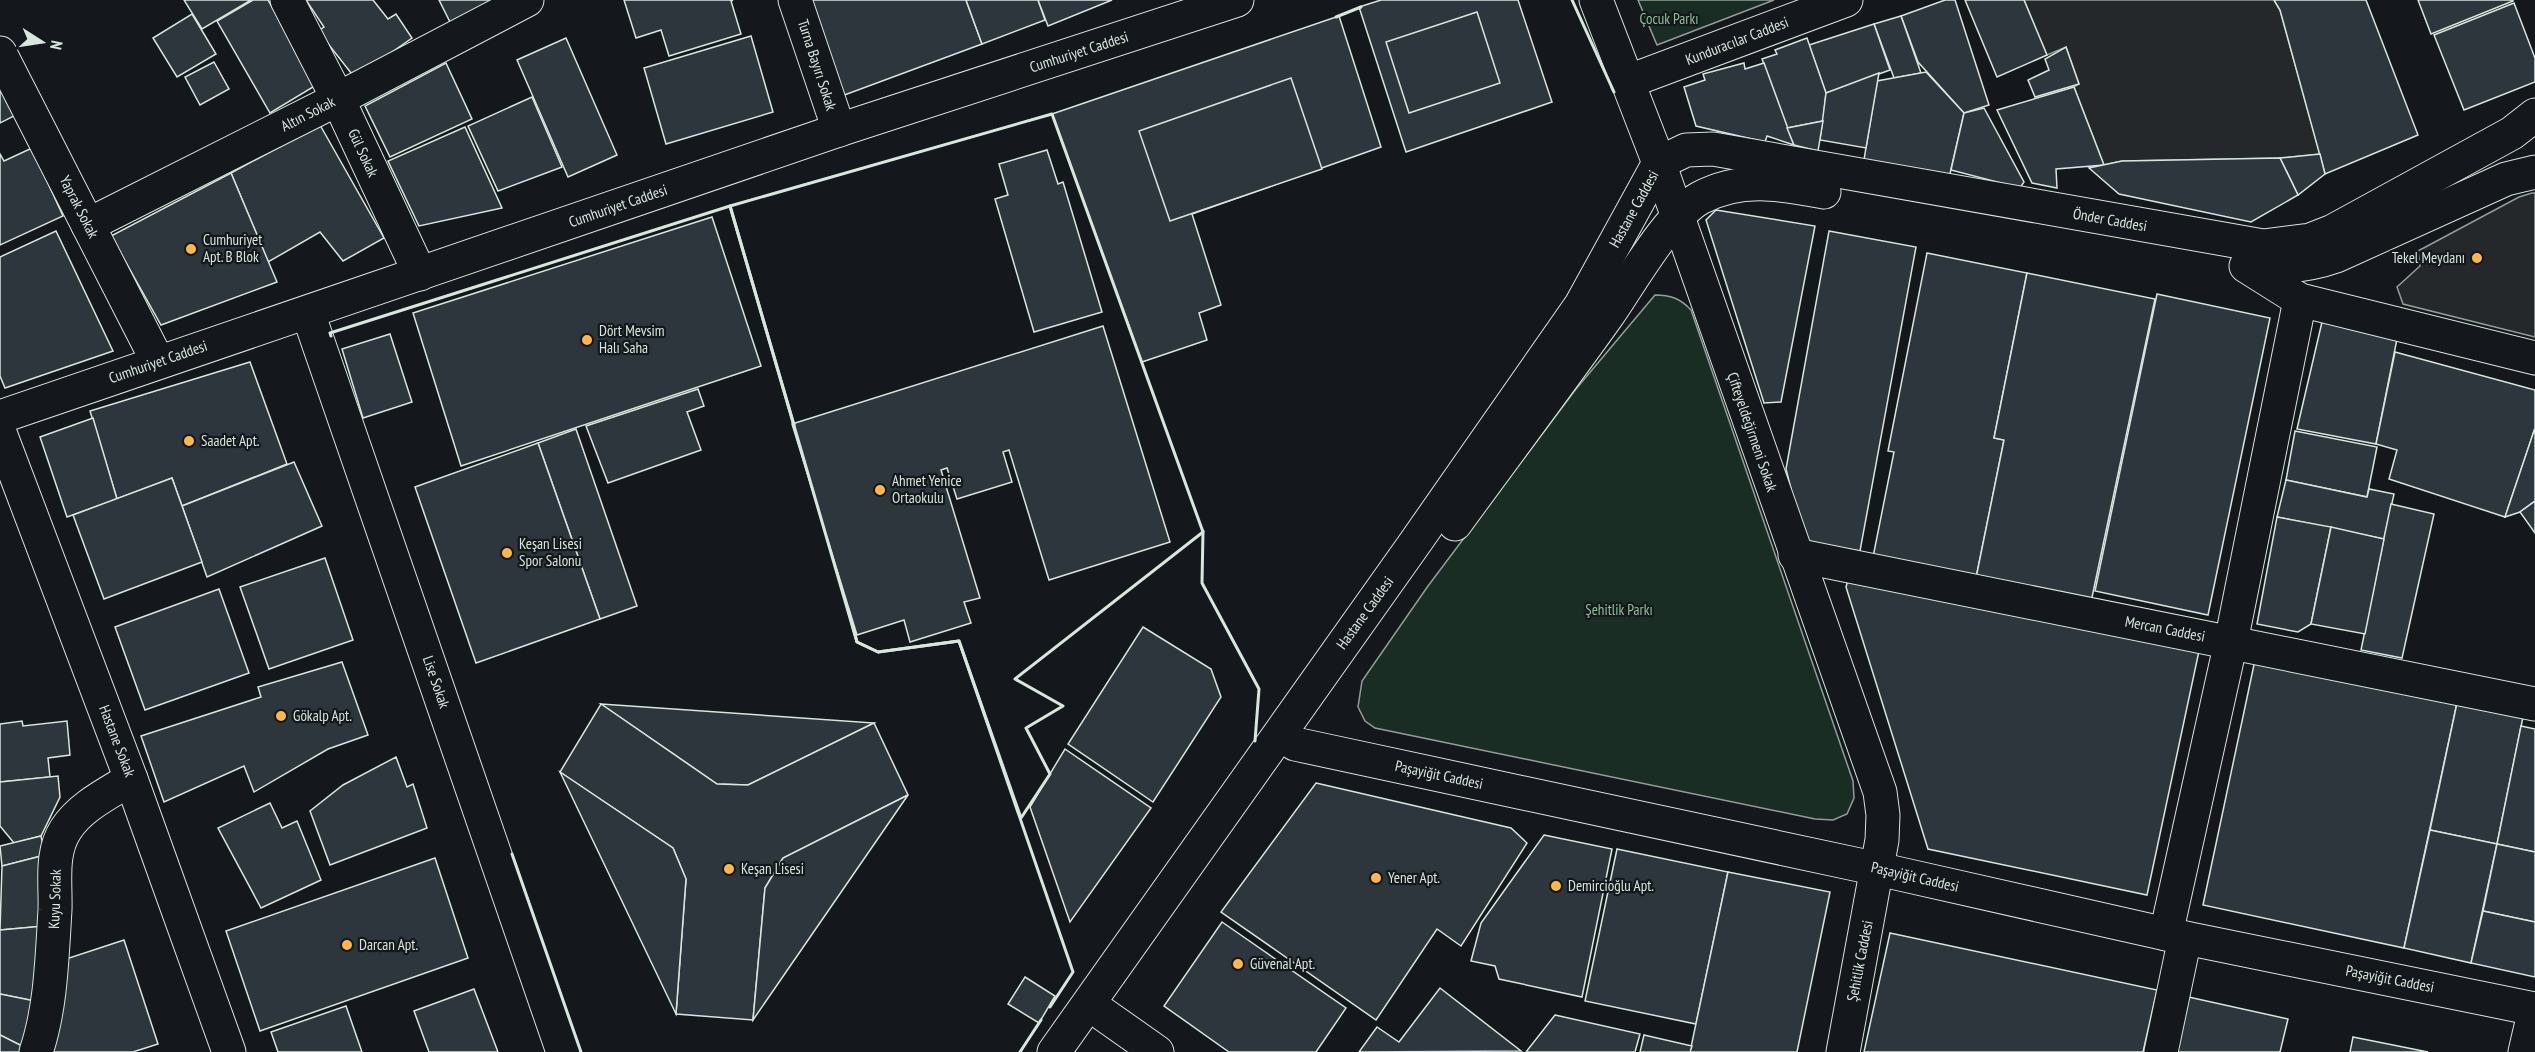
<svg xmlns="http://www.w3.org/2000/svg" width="2535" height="1052" font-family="'PT Sans Narrow',sans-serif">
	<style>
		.green { fill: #1a2d24; stroke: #939e99; stroke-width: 1.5 }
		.parking { fill: #24282b; stroke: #939e99; stroke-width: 1.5 }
		.building { fill: #2c363c; stroke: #d8e6dc; stroke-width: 1.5 }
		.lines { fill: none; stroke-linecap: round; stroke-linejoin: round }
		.street-casing { stroke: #d8e6dc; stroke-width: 35 }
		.secondary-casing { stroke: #d8e6dc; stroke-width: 35 }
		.street { stroke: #14181c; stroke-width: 33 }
		.secondary { stroke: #14181c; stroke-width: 33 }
		.wall { stroke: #d8e6dc; stroke-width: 3 }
		.poi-dot { fill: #ffb74d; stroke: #14181c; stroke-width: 2 }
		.labels { text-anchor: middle; stroke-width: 4.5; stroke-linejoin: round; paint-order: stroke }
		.park-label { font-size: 15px; fill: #8ac095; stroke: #14181c }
		.street-label { font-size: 15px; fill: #d8e6dc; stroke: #14181c }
		.poi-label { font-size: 15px; fill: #d8e6dc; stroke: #14181c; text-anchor: start }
	</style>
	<rect width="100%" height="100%" fill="#14181c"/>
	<g class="green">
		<polygon points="1638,0 1774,0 1657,45"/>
		<path d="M1655,295C1670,295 1680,298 1691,310L1853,781L1854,798L1847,814L1833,820L1815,819L1375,728L1365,721L1358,707L1362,681L1428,586L1576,389Z"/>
	</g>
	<g class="parking">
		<polygon points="2024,0 2274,0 2280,10 2320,154 2280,158 2122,161 2104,165 2074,87 2079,84 2066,47 2047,55"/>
		<polygon points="2532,193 2535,193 2535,337 2403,304 2397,287 2420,266 2418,251 2519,197"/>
	</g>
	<g class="building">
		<polygon points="184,0 251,0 202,29"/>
		<polygon points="253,0 268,0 318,84 270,113 217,21"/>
		<polygon points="306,0 373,0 388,19 396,14 412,38 355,78 318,31 324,27"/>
		<polygon points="439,0 502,0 452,26"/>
		<polygon points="624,0 733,0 731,1 741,34 669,56 661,30 636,38"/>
		<polygon points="804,0 966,0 982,44 839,97"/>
		<polygon points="966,0 1038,0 1045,20 982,44"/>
		<polygon points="1038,0 1112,0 1048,26"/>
		<polygon points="1381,0 1518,0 1552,102 1406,152 1359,7"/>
		<polygon points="1945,0 1955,0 1989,105 1964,113 1918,62 1901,16"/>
		<polygon points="1965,0 2024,0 2047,55 1997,77"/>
		<polygon points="2274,0 2366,0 2418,135 2325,174 2280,10"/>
		<polygon points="2418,0 2513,0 2513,1 2431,34"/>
		<polygon points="2514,3 2535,58 2535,82 2464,110 2434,35"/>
		<polygon points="1477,12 1500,83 1409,113 1386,42"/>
		<polygon points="192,14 216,54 177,77 153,38"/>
		<polygon points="1339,16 1381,147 1192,214 1221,305 1199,313 1207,340 1142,362 1052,114"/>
		<polygon points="1901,16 1921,73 1894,78 1874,24"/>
		<polygon points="1874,24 1890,70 1826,93 1809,45"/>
		<polygon points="751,36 773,112 666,144 644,68"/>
		<polygon points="566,38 617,155 568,177 517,60"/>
		<polygon points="1807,38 1826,93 1823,121 1787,128 1762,59 1777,54 1775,50"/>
		<polygon points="2066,47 2079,84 2035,97 2028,80 2049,70 2045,59"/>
		<polygon points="214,62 229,89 200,105 185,77"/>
		<polygon points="446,63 472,119 390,157 365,106"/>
		<polygon points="1744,63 1745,69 1764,63 1794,145 1767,136 1765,142 1696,126 1684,87 1705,80 1703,74"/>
		<polygon points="1926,72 1964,113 1949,178 1864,160 1877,81"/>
		<polygon points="1879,73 1866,148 1820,140 1826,93"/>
		<polygon points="1291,78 1322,169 1170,221 1139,131"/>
		<polygon points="2074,87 2104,165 2056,169 2057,188 2032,183 1997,110"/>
		<polygon points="0,88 14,116 0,123"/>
		<polygon points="532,97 562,167 498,191 468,126"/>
		<polygon points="1984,108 2024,182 2020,188 1951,170 1964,113"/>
		<polygon points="1823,121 1818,151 1794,145 1787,128"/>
		<polygon points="320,125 384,238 343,261 320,232 268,262 231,173"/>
		<polygon points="465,127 502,208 419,226 388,161"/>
		<polygon points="32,148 63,216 0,245 0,154 4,161"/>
		<polygon points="1047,150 1058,184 1063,182 1102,312 1034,332 995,199 1008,195 999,164"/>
		<polygon points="2320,154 2325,174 2298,195 2280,158"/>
		<polygon points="2280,158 2298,195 2251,222 2119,194 2089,168 2122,161"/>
		<polygon points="231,173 277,282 161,325 111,236"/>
		<polygon points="1716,210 1815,226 1781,402 1764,403 1706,220"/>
		<polygon points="712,217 761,366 461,466 413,313"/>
		<polygon points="56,231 113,351 5,388 0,376 0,257"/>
		<polygon points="1829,231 1916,247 1860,551 1804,541 1786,469"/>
		<polygon points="1927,253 2027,273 1994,438 2004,440 1976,578 1873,557 1894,452 1888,451"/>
		<polygon points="2027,273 2155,299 2091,602 1976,578 2004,440 1994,438"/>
		<polygon points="2157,294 2270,318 2208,615 2095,591"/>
		<polygon points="2322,322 2397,339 2376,444 2297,429"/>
		<polygon points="1103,326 1170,542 1049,580 1009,450 1003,452 1012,482 957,499 947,468 941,470 980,598 964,602 971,623 910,642 904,620 857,635 792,424"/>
		<polygon points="390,334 412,402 363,418 342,349"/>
		<polygon points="2395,352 2535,390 2535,428 2505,517 2389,479 2397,450 2376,444"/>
		<polygon points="250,362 287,464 182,506 172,478 117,499 90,411"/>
		<polygon points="698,389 704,406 687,412 701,450 608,483 586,426"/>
		<polygon points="93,418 117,499 67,517 40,437"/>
		<polygon points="2535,428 2535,501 2520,512 2505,517"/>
		<polygon points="576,429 637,606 600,619 538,443"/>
		<polygon points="2295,431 2377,447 2367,497 2286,480"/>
		<polygon points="538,443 600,619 476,663 415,487"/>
		<polygon points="294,462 322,526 207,577 182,506"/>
		<polygon points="172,478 202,562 104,599 73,515"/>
		<polygon points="2286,480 2367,497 2369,489 2394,494 2384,539 2277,517"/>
		<polygon points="2535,501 2535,533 2520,512"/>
		<polygon points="2391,504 2434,514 2402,658 2361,650"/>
		<polygon points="2277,517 2331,527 2311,624 2298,632 2257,624"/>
		<polygon points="2331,527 2384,539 2365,634 2311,624"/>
		<polygon points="325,558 353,640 269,669 240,587"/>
		<polygon points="1849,576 2199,651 2147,895 1928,849 1846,587"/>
		<polygon points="219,589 249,673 145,710 115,627"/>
		<polygon points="1143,627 1211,669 1221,697 1153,802 1068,744"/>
		<polygon points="2255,660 2457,703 2404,948 2203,905"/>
		<polygon points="342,662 368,735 328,749 254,792 244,766 164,802 141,736 261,697 258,687"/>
		<polygon points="2457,703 2523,717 2497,844 2430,830"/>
		<polygon points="601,704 874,723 748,785 717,784"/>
		<polygon points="601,704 717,784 748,785 874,723 908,795 783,858 765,888 753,1020 676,1014 686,879 673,848 560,772"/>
		<polygon points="22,721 23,726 67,721 70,755 48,758 50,777 0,782 0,724"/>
		<polygon points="2521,726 2535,729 2535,852 2497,844"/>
		<polygon points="1065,749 1151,808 1070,922 1030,807"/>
		<polygon points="396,757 407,787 413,784 427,828 330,865 310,811 343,785"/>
		<polygon points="560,772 673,848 686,879 676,1014"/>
		<polygon points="58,776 60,797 41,836 14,843 0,826 0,782"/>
		<polygon points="1316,783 1511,828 1527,843 1461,946 1437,929 1376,1020 1221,912"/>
		<polygon points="908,795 753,1020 765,888 783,858"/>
		<polygon points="270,803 282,828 297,821 321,880 261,908 218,828"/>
		<polygon points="2430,830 2497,844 2471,963 2404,948"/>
		<polygon points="1544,835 1612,849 1582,997 1499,979 1495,966 1471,961 1481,923"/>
		<polygon points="41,836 45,855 2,866 0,846"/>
		<polygon points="2497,844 2535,852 2535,922 2483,911"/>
		<polygon points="1617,849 1728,872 1696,1024 1585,1001"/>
		<polygon points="45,855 44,926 0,930 2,866"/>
		<polygon points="435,858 468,958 260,1031 226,931"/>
		<polygon points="1728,872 1830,892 1797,1052 1690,1052"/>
		<polygon points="2483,911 2535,922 2535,977 2471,963"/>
		<polygon points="1222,922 1346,1008 1316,1052 1229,1052 1164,1006"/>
		<polygon points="44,926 35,1001 0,994 0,930"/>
		<polygon points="1890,933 2157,990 2143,1052 1864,1052"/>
		<polygon points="124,940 158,1044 133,1052 47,1052 63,960"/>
		<polygon points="1025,977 1055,996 1039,1023 1008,1004"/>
		<polygon points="1440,988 1521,1051 1359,1052 1377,1027 1399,1042"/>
		<polygon points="474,989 498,1052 429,1052 414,1011"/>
		<polygon points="0,994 35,1001 26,1048 0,1035"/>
		<polygon points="2184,996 2288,1019 2280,1052 2172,1052"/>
		<polygon points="346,1006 362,1052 278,1052 271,1032"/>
		<polygon points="1555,1015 1640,1034 1635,1052 1526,1052"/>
		<polygon points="0,1035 26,1048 24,1052 0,1052"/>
		<polygon points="1644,1035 1692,1046 1690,1052 1640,1052"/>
		<polygon points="2353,1037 2428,1052 2350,1052"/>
	</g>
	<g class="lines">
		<defs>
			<g id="street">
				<polyline points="287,0 338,99 420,274"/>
				<polyline points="795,0 839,130"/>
				<polyline points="1596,0 1659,163 1880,792 1883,815 1882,840 1843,1052"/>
				<polyline points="0,53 158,362"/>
				<polyline points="1627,82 1846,0"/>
				<polyline points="88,225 338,99 527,0"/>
				<polyline points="2246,266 2300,300 2535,358"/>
				<polyline points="308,313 563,1052"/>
				<polyline points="0,433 131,779 229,1052"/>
				<polyline points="1795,555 2535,704"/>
				<polyline points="2166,934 2231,642 2300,300"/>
				<polyline points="1103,1014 1157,1052"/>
				<path d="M36,1052C51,1008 52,957 55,910C56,884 50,853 66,829C81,806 109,793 131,779"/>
				<polyline points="2161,1052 2185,938"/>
				<polyline points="2525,1052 2535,1009"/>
			</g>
			<g id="secondary">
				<path d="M2253,267C2282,268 2308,266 2336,256L2506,179L2535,172"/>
				<polyline points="0,417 839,130 1237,0"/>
				<path d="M1455,524C1506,454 1558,385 1608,315C1631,282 1667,217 1700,198C1741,176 1781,184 1824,192"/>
				<polyline points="1295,744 1878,869 2166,934 2535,1009"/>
				<polyline points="1054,1052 1417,540 1581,305 1659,163 1686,150 1713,149 2263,246 2310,240 2333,231 2512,133 2535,115"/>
			</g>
		</defs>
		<use href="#street" class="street-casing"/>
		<use href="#secondary" class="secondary-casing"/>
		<use href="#street" class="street"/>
		<use href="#secondary" class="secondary"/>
		<g class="wall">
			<polyline points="1572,0 1614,92"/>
			<polyline points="1336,17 1361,7"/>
			<polygon points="1052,114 1203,532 1015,679 1063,706 1026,728 1050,774 1021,818 959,641 878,652 857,642 730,206"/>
			<polyline points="331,336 330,333 730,206 794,425"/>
			<polyline points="1203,531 1202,583 1259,689 1255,741"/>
			<polyline points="848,609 857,642 878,652 959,641 1073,972 1050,1007"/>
			<polyline points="512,854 581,1052"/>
			<polyline points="1020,1052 1041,1020"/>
		</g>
	</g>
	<g class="poi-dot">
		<circle cx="191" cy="249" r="6"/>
		<circle cx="2477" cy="258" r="6"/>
		<circle cx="587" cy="340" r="6"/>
		<circle cx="189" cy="441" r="6"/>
		<circle cx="880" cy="490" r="6"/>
		<circle cx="507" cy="553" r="6"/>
		<circle cx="281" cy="716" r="6"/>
		<circle cx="729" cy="869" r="6"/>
		<circle cx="1376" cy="878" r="6"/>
		<circle cx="1556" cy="886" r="6"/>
		<circle cx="347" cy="945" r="6"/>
		<circle cx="1238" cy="964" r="6"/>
	</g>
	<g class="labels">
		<g class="park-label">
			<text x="1669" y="24">Çocuk Parkı</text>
			<text x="1619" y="615">Şehitlik Parkı</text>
		</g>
		<g class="street-label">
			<text transform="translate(1737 41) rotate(-21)" y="5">Kunduracılar Caddesi</text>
			<text transform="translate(1079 52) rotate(-18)" y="5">Cumhuriyet Caddesi</text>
			<text transform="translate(817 65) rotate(72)" y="5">Turna Bayırı Sokak</text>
			<text transform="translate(308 114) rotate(-27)" y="5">Altın Sokak</text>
			<text transform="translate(363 153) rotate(65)" y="5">Gül Sokak</text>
			<text transform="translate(618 206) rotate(-19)" y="5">Cumhuriyet Caddesi</text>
			<text transform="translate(79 207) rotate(63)" y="5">Yaprak Sokak</text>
			<text transform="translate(1634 209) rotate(-61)" y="5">Hastane Caddesi</text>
			<text transform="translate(2110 220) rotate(10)" y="5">Önder Caddesi</text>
			<text transform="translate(158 362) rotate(-19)" y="5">Cumhuriyet Caddesi</text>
			<text transform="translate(1752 432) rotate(71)" y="5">Çifteyeldeğirmeni Sokak</text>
			<text transform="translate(1365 613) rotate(-54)" y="5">Hastane Caddesi</text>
			<text transform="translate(2165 629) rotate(11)" y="5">Mercan Caddesi</text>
			<text transform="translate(436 682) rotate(71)" y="5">Lise Sokak</text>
			<text transform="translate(117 741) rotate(69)" y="5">Hastane Sokak</text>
			<text transform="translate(1439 775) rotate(12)" y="5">Paşayiğit Caddesi</text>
			<text transform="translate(1915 877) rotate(13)" y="5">Paşayiğit Caddesi</text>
			<text transform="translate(55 899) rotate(-88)" y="5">Kuyu Sokak</text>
			<text transform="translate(1860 961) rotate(-79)" y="5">Şehitlik Caddesi</text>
			<text transform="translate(2390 979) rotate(11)" y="5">Paşayiğit Caddesi</text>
		</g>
		<g class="poi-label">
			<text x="203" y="245">Cumhuriyet<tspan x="203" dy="17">Apt. B Blok</tspan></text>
			<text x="2465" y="263" text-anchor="end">Tekel Meydanı</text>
			<text x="599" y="336">Dört Mevsim<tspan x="599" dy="17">Halı Saha</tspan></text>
			<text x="201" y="446">Saadet Apt.</text>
			<text x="892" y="486">Ahmet Yenice<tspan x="892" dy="17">Ortaokulu</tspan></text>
			<text x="519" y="549">Keşan Lisesi<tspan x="519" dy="17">Spor Salonu</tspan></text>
			<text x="293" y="721">Gökalp Apt.</text>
			<text x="741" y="874">Keşan Lisesi</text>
			<text x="1388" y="883">Yener Apt.</text>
			<text x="1568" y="891">Demircioğlu Apt.</text>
			<text x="359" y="950">Darcan Apt.</text>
			<text x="1250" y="969">Güvenal Apt.</text>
		</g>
	</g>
	<g transform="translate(42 42) rotate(102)" stroke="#14181c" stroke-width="4.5" paint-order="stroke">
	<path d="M0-4.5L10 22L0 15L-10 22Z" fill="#d8e6dc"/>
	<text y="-9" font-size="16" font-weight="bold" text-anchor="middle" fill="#d8e6dc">N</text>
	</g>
</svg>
